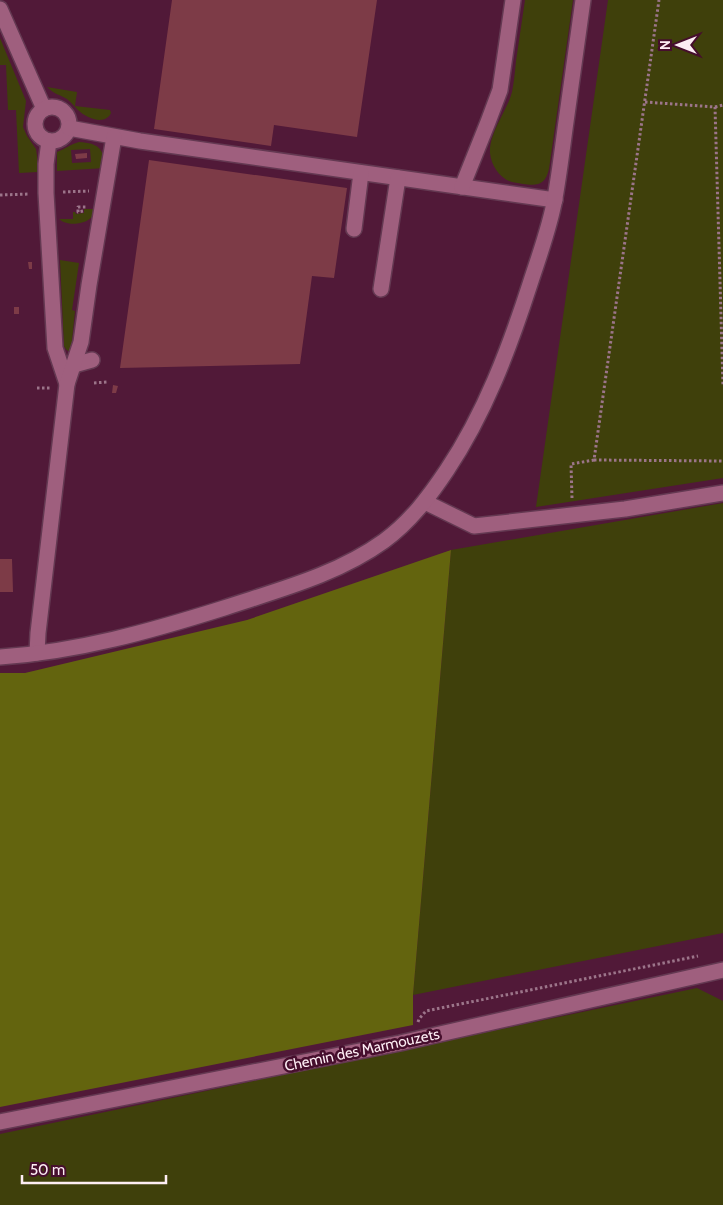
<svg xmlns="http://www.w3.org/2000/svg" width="723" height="1205" font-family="Cabin,sans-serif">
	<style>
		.green { fill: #3f400b; fill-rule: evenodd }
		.forest { fill: #63640e }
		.building { fill: #7d3b47 }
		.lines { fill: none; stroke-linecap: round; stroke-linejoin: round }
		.minor-casing { stroke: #643952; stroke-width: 18 }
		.path { stroke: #9c758a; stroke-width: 3; stroke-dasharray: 2.5 2.5; stroke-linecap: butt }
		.minor { stroke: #9f5f7e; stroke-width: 15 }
		.labels { text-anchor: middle; stroke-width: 5; stroke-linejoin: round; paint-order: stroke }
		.street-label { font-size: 15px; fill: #fdedf4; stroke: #460e2d }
	</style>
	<rect width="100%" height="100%" fill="#511938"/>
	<g class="green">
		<path d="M525,0H573L549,169C545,185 538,186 523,184C520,183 515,183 512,182C500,179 491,165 490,153C489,132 507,111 512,92C514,82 515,71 516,61C519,41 522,20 525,0Z"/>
		<polygon points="608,0 723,0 723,478 536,507"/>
		<polygon points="0,38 26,101 23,127 27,136 36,149 37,156 38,172 19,173 16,110 8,110 6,65 0,65"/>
		<path d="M47,87L77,92L75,106L110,110L111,113C105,126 86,118 78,110C74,106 71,102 67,99C59,94 55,95 47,87Z"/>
		<path d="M79,142C99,143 104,149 105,168L57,171V152C65,149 71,144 79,142ZM90,149L91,162L72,163L71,150Z"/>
		<path d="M84,209H95C95,224 68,228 59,219H73V212H75L76,214L84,213Z"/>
		<path d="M60,260L79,263L72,310L75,311L72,340L78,341L72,351C68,352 66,350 64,346Z"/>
		<polygon points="723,503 723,933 413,995 451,550"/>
		<polygon points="697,988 723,1001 723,1205 0,1205 0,1134"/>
	</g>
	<polygon class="forest" points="451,550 413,995 413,1025 0,1107 0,673 25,673 247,620"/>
	<g class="building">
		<polygon points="172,0 377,0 357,137 274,125 271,146 154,129"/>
		<polygon points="87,153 87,158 76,159 75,154"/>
		<polygon points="149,160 347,188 334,278 312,276 300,364 120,368"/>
		<polygon points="28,262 32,262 32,269 29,269"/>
		<rect x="14" y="307" width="5" height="7"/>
		<polygon points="113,385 118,386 116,393 112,393"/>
		<polygon points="0,559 12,559 13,592 0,592"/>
	</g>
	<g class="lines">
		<defs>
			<g id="minor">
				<polyline points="0,9 44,109"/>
				<circle cx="52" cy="124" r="17"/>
				<polyline points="69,128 140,141 555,200"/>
				<polyline points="49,141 46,164 46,193 55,348 67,384"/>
				<polyline points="462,187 488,122 500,90 513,0"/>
				<polyline points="354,229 361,173"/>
				<polyline points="381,289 398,178"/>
				<polyline points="74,365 92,360"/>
				<polyline points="425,502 474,526 625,509 723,493"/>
				<polyline points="37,653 38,633 67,384 81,342 89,285 114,137"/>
				<path d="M0,657C77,652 151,631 224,608C278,590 337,575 384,541C410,522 429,497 447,470C485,413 509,349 530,284C539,256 550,227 555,198C559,175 562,152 565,129C571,86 577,43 583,0"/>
				<polyline points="0,1122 400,1043 723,970"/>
			</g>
		</defs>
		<use href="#minor" class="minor-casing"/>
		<g class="path">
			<polyline points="645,102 715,107 723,386"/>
			<polyline points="715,107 723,105"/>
			<polyline points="63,192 89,191"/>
			<polyline points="0,195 29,194"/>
			<polyline points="83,211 78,212 78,207 87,207"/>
			<polyline points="94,383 107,382"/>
			<polyline points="37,388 52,388"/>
			<polyline points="594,460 723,461"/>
			<polyline points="572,498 571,464 594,460 659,0"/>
			<polyline points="418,1022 419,1019 426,1011 698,956"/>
		</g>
		<use href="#minor" class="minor"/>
	</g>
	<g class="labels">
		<g class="street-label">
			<text transform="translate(362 1050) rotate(-12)" y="5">Chemin des Marmouzets</text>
		</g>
	</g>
	<g transform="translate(678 45) rotate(270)" stroke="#460e2d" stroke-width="4" paint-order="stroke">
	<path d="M0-4L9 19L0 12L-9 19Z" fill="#fdedf4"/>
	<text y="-8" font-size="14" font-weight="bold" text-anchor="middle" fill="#fdedf4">N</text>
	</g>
	<path d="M22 1175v8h144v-8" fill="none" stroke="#fdedf4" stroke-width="2.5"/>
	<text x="30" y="1175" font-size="15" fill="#fdedf4" stroke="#460e2d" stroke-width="4" paint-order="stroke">50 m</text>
</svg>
